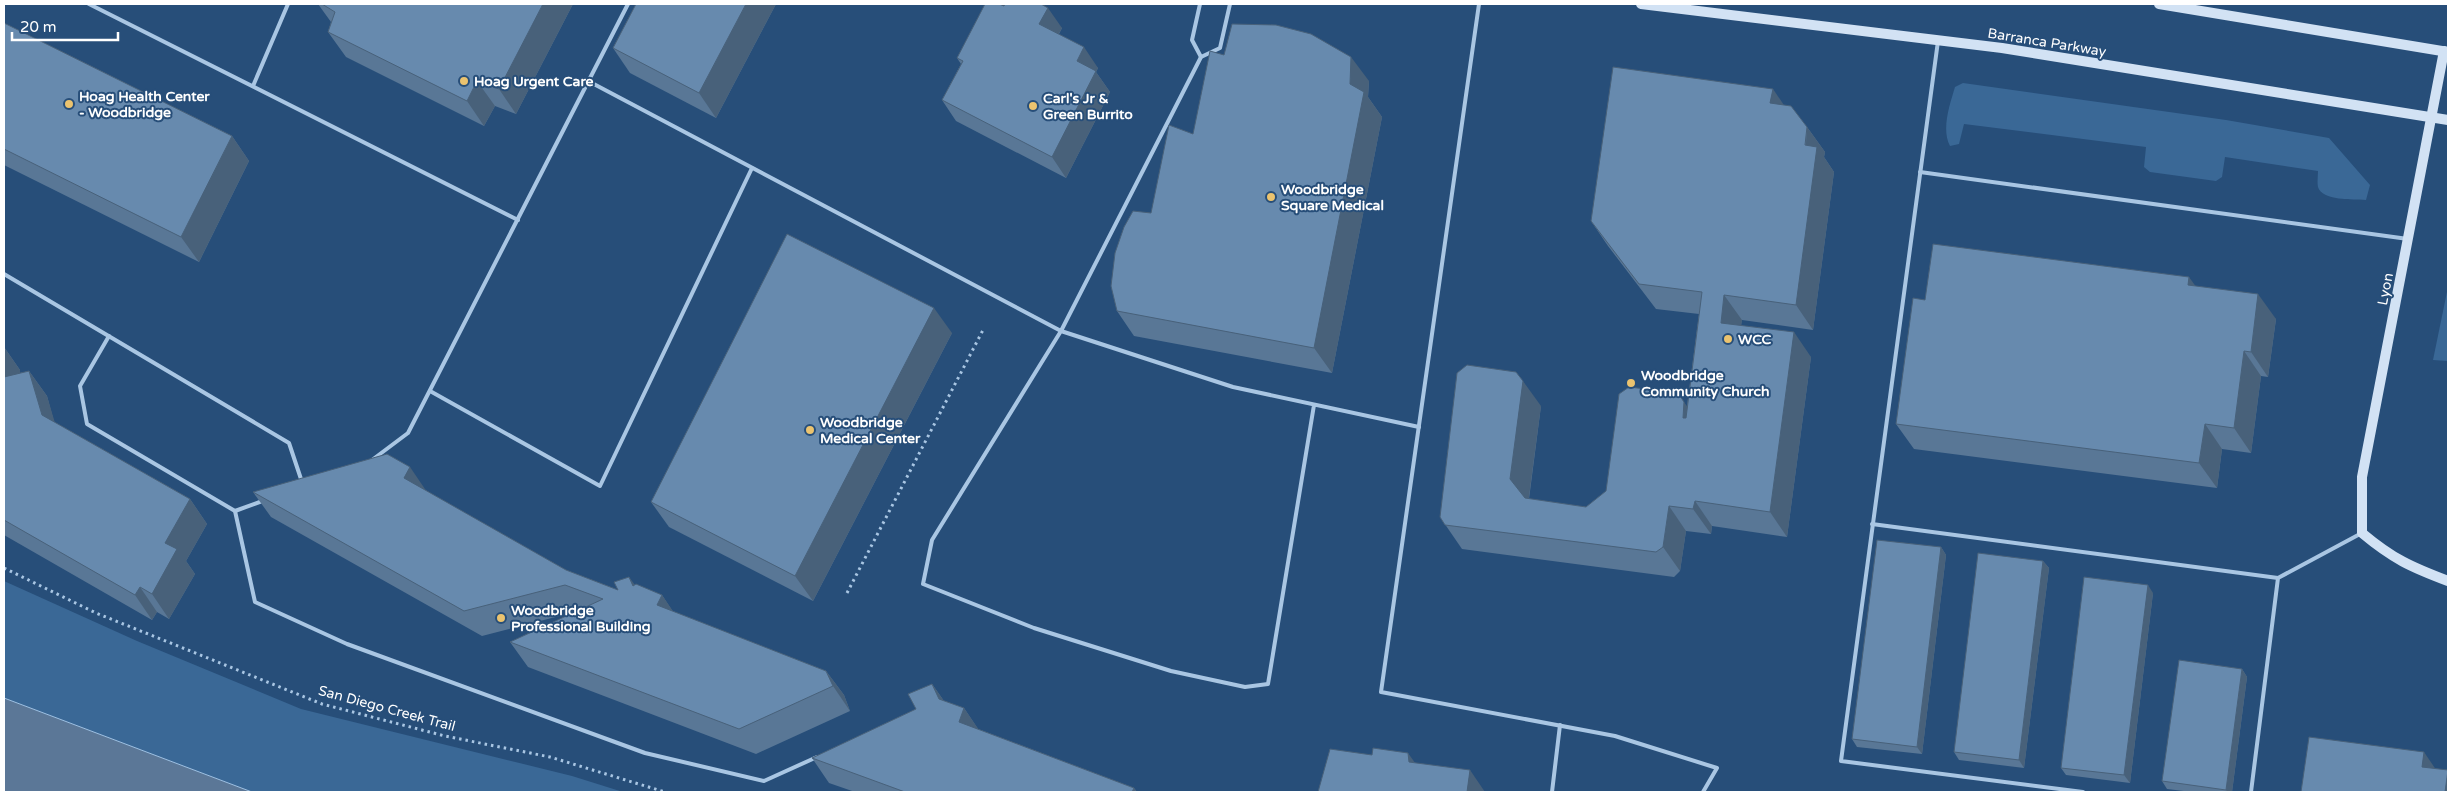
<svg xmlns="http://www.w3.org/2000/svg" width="2452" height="796" font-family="'Varela Round',sans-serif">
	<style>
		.green { fill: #3a6896 }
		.water { fill: #5b7797; stroke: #9ec1e3 }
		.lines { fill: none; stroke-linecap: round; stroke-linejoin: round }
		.path { stroke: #a9c6e3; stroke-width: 3; stroke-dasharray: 2.5 4; stroke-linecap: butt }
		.lane { stroke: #a9c6e3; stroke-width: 4 }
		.secondary { stroke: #d2e2f4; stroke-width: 10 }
		.wall { fill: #597796 }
		.shaded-wall { fill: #48617a }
		.building { fill: #678aae; stroke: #48617a }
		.poi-dot { fill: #ebc36f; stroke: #274e79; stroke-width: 2 }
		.labels { text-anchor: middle; stroke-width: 4; stroke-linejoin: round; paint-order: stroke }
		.street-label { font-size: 14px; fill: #fff; stroke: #274e79 }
		.poi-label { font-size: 14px; font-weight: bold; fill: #fff; stroke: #274e79; text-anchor: start }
	</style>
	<rect width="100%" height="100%" fill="#274e79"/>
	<g class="green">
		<path d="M1963,83L2226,120L2329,138L2370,185L2366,200C2353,199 2322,201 2318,187C2317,182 2318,176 2318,171L2225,157L2222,177L2216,181L2150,172L2144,167L2146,147L1964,124L1959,144L1950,146C1941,129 1950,104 1955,87Z"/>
		<polygon points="2448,287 2448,361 2433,360"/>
		<polygon points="4,581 137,641 301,709 572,776 623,792 252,792 4,698"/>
	</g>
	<polygon class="water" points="4,698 252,792 4,792"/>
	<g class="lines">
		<g class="path">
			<polyline points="4,568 96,613 322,704 445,736 550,757 665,792"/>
			<polyline points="847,593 983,330"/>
		</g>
		<g class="lane">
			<polyline points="89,4 518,220"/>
			<polyline points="1200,4 1192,40 1201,57"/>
			<polyline points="1479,4 1381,692 1615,736 1717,768 1703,792"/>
			<polyline points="1938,41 1841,761 2083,792"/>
			<polyline points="590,82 1061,331 1201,57 1220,48 1230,4"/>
			<polyline points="253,86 288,4"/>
			<polyline points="1920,172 2408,239"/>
			<polyline points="4,274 289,443 302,482"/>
			<polyline points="109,336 80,386 87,424 235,511 255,602 347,644 645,753 764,781 817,757"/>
			<polyline points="430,391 600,486 752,168"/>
			<polyline points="1314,405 1268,684 1245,687 1171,671 1034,628 923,584 932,540 1061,331 1233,387 1419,427"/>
			<polyline points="372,460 408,433 628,4"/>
			<polyline points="235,511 265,500"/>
			<polyline points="1872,524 2278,578"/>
			<polyline points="1552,792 1560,725"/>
			<polyline points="2251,792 2278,578 2360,534"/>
		</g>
		<g class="secondary">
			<polyline points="1641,4 2002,48 2448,120"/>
			<polyline points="2159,4 2448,52"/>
			<path d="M2444,51L2362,477V533C2393,559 2411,567 2448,581"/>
		</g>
	</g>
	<g class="wall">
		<polygon points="318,4 573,4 516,114 495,106 484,126 346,57 328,32 331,22"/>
		<polygon points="636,4 776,4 716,118 630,73 613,48"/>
		<polygon points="1004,6 1062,28 1059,34 1098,68 1096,72 1110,92 1066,178 956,121 942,100 961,64 957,58"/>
		<polygon points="4,23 232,136 249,161 199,262 4,165"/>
		<polygon points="1224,55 1369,81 1368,97 1382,117 1332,373 1134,336 1117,311 1151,213 1193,134"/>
		<polygon points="1784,105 1807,127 1825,152 1824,157 1834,172 1813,330 1742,320 1741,325 1811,357 1787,537 1712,526 1711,534 1686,531 1680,571 1674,577 1462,549 1440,517 1541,406 1529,499 1586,507 1606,491 1687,406 1699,314 1656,309 1608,246 1591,221"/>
		<polygon points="2195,286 2276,319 2268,377 2261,376 2251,453 2222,449 2217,488 1914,449 1896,424 1925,300"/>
		<polygon points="952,333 813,601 669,527 651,502"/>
		<polygon points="4,347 20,370 20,373 29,371 47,396 54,422 190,499 207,524 186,561 195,574 169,619 157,612 152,620 4,535"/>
		<polygon points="253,492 427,492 566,570 618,590 635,585 662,595 673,612 826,671 844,695 850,711 756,754 528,667 510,642 575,612 482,636 271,517"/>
		<polygon points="1941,547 1946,555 1922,754 1857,747 1852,739"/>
		<polygon points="2043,561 2049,568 2024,768 1959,760 1954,752"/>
		<polygon points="2153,593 2130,783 2066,775 2061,768"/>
		<polygon points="2242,669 2247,677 2232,792 2192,792 2167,789 2162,781"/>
		<polygon points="932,684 944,701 964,708 978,729 1134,788 1137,792 855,792 829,783 812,758 916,709"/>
	</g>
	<g class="shaded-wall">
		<polygon points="543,4 573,4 516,114 499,89"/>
		<polygon points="746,4 776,4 716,118 699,93"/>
		<polygon points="1048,8 1062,28 1053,44 1039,24"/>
		<polygon points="1084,47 1098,68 1096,72 1110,92 1066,178 1052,157 1077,61"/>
		<polygon points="1351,57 1369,81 1368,97 1382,117 1332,373 1314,348 1350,84"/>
		<polygon points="477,81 495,106 484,126 467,101"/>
		<polygon points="1773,89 1790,114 1770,103"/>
		<polygon points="1807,127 1825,152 1824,157 1834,172 1813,330 1796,305"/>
		<polygon points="232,136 249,161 199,262 181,237"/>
		<polygon points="2189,277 2207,302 2188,285"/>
		<polygon points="2258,294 2276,319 2268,377 2251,352"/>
		<polygon points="1724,295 1742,320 1738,348 1721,323"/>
		<polygon points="934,308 952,333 813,601 795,576"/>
		<polygon points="1794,332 1811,357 1787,537 1770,512"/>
		<polygon points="4,347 20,370 22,402 4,377"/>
		<polygon points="2244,351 2261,376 2251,453 2234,428"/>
		<polygon points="29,371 47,396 60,440 42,415"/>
		<polygon points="1523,381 1541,406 1528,504 1510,479"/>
		<polygon points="1684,402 1702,427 1683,418"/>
		<polygon points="2205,424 2222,449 2217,488 2199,463"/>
		<polygon points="410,467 427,492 404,478"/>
		<polygon points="190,499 207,524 186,561 195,574 169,619 152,594 165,543"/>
		<polygon points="1695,501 1712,526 1711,534 1693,509"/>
		<polygon points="1669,506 1686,531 1680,571 1663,547"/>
		<polygon points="1941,547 1946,555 1922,754 1917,747"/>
		<polygon points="2043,561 2049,568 2024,768 2019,760"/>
		<polygon points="629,577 647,601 633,586"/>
		<polygon points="2148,585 2153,593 2130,783 2124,775"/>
		<polygon points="140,587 157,612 152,620 135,595"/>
		<polygon points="662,595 679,620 657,605"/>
		<polygon points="2242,669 2247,677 2232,792 2227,792 2226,790"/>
		<polygon points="826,671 844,695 850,711 833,686"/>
		<polygon points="932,684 949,708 939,699"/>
		<polygon points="964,708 981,733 959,722"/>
		<polygon points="2424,752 2441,777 2422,767"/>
		<polygon points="1408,753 1426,778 1409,762"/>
		<polygon points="1470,770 1485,792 1467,792"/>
		<polygon points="2448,771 2448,792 2445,792"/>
		<polygon points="1134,788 1137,792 1132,792"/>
	</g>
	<g class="building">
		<polygon points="322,4 543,4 499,89 477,81 467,101 328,32 335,12"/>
		<polygon points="636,4 746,4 699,93 613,48"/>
		<polygon points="985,4 999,4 1004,6 1005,4 1041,4 1048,8 1039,24 1084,47 1077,61 1096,71 1052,157 942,100 963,61 957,58"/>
		<polygon points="4,23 232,136 181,237 4,149"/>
		<polygon points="1232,24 1276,25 1311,34 1351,57 1350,84 1364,92 1314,348 1117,311 1111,286 1115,253 1124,227 1133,211 1151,213 1169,125 1193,134 1210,51 1224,55"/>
		<polygon points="1613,67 1773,89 1770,103 1791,106 1807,127 1805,145 1817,147 1796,305 1724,295 1721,323 1794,332 1770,512 1695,501 1693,509 1669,506 1663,547 1656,552 1445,525 1440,517 1457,373 1467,365 1516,372 1523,381 1510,479 1525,498 1586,507 1606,491 1619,394 1629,387 1678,393 1684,402 1683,418 1686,418 1702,292 1639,284 1591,221"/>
		<polygon points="787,234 934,308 795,576 651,502"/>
		<polygon points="1933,244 2189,277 2188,285 2258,294 2251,352 2244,351 2234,428 2205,424 2199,463 1896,424 1913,298 1925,300"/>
		<polygon points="4,368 4,377 29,371 42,415 190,499 165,543 177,549 152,594 140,587 135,595 4,520"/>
		<polygon points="387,454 410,467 404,478 566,570 618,590 614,582 629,577 633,586 636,584 662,595 657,605 826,671 833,686 739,729 510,642 603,599 565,585 464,611 253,492"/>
		<polygon points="1877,540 1941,547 1917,747 1852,739"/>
		<polygon points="1978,553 2043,561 2019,760 1954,752"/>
		<polygon points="2084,577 2148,585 2124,775 2061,768"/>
		<polygon points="2179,660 2242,669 2226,790 2162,781"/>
		<polygon points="932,684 939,699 964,708 959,722 1134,788 1132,792 905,792 812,758 916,709 908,694"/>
		<polygon points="2309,737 2424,752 2422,767 2448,770 2445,792 2301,792"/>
		<polygon points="1373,748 1408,753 1409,762 1470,770 1467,792 1318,792 1330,749 1372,755"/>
	</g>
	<g class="poi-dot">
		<circle cx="464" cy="81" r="5"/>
		<circle cx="69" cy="104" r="5"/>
		<circle cx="1033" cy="106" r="5"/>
		<circle cx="1271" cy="197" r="5"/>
		<circle cx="1728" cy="339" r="5"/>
		<circle cx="1631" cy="383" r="5"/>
		<circle cx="810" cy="430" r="5"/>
		<circle cx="501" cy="618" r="5"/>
	</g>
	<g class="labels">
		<g class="street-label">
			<text transform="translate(2047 42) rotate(9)" y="5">Barranca Parkway</text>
			<text transform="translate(2385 289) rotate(-79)" y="5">Lyon</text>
			<text transform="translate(387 708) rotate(15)" y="5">San Diego Creek Trail</text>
		</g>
		<g class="poi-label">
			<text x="474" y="86">Hoag Urgent Care</text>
			<text x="79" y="101">Hoag Health Center<tspan x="79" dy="16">- Woodbridge</tspan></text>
			<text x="1043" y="103">Carl's Jr &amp;<tspan x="1043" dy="16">Green Burrito</tspan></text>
			<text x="1281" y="194">Woodbridge<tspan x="1281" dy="16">Square Medical</tspan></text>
			<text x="1738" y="344">WCC</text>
			<text x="1641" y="380">Woodbridge<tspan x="1641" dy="16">Community Church</tspan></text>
			<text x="820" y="427">Woodbridge<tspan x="820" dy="16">Medical Center</tspan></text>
			<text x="511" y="615">Woodbridge<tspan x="511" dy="16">Professional Building</tspan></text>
		</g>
	</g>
	<rect width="2452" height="796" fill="none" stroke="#ffffff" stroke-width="10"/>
	<path d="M12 32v8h106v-8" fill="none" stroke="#ffffff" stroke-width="2.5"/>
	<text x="20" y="32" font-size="15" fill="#ffffff" stroke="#274e79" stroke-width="4" paint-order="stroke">20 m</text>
</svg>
